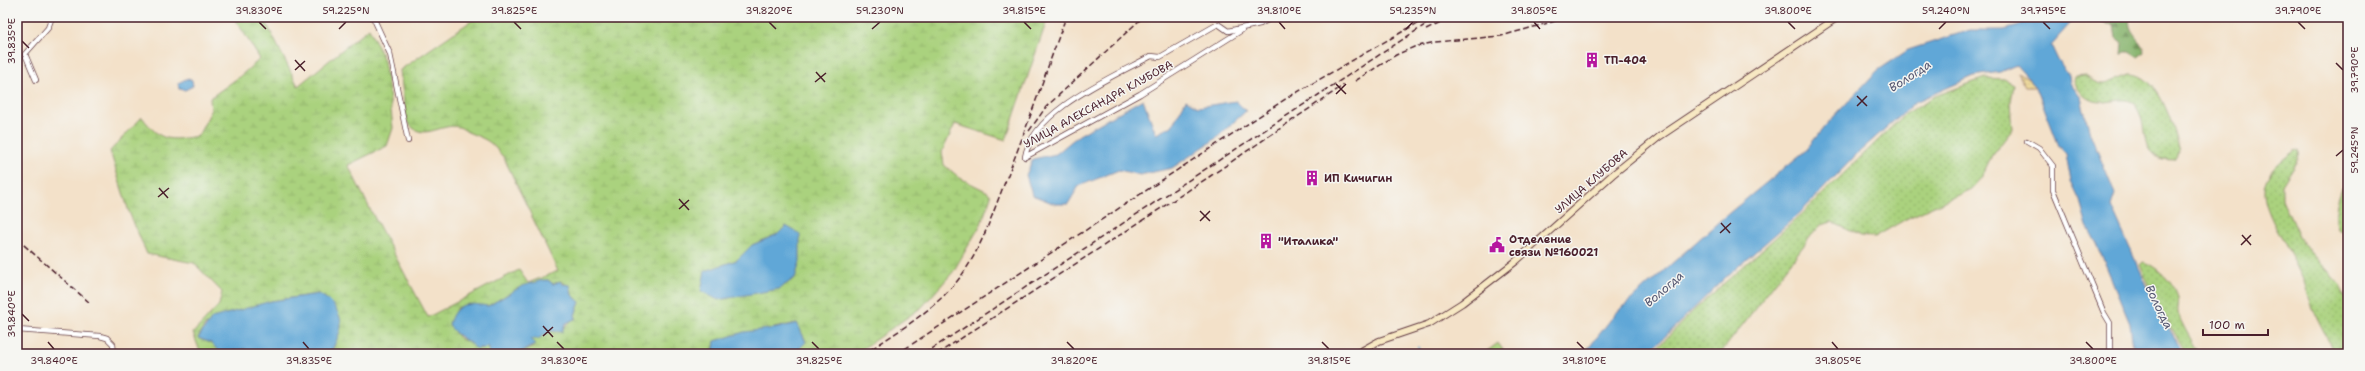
<svg xmlns="http://www.w3.org/2000/svg" width="2365" height="371" font-family="'Shantell Sans',sans-serif">
	<style>
		.grass { fill: url(#grass-dots); stroke: #7a7854 }
		.forest { fill: url(#forest-firs); stroke: #686a4c }
		.wetland { fill: url(#wetland-marsh); stroke: #7a7854; fill-rule: evenodd }
		.sand { fill: url(#sand-dots); stroke: #9c7c64 }
		.garden { fill: #aad27e; stroke: #7a7854 }
		.water { fill: #61a7d7; stroke: #566381 }
		.lines { fill: none; stroke-linecap: round; stroke-linejoin: round }
		.stream { stroke: #61a7d7; stroke-width: 1.5 }
		.street-casing { stroke: #633c43; stroke-width: 6 }
		.secondary-casing { stroke: #633c43; stroke-width: 8 }
		.street { stroke: #fff; stroke-width: 4.5 }
		.secondary { stroke: #f7e8c3; stroke-width: 6 }
		.rail { stroke: #4a1f2b; stroke-width: 1.5; stroke-dasharray: 6 3; stroke-linecap: butt }
		.ticks { fill: none; stroke: #4a1f2b; stroke-width: 1.5 }
		.labels { text-anchor: middle; stroke-width: 3; stroke-linejoin: round; paint-order: stroke }
		.poi-label { font-size: 11px; font-weight: bold; fill: #4a1f2b; stroke: #f6f6f2; text-anchor: start }
		.street-label { font-size: 11px; fill: #4a1f2b; stroke: #f6f6f2 }
		.water-label { font-size: 12px; font-style: italic; fill: #535570; stroke: #f6f6f2 }
		.neatline { fill: none; stroke: #4a1f2b; stroke-width: 1.5 }
		.ticks-label { font-size: 10px; text-anchor: middle; fill: #4a1f2b }
	</style>
	<defs>
		<pattern id="grass-dots" width="8" height="8" patternUnits="userSpaceOnUse"><rect width="8" height="8" fill="#aad27e"/><path d="M2 2h.1M6 6h.1" fill="none" stroke="#94b46d" stroke-width="1.8" stroke-linecap="round"/></pattern>
		<pattern id="forest-firs" width="22" height="20" patternUnits="userSpaceOnUse"><rect width="22" height="20" fill="#87b46d"/><path d="M5 1l3.5 6h-7zM16 11l3.5 6h-7z" fill="#70925a"/></pattern>
		<pattern id="wetland-marsh" width="20" height="14" patternUnits="userSpaceOnUse"><rect width="20" height="14" fill="#aad27e"/><path d="M1 5h8M5 5V1M11 12h8M15 12V8" fill="none" stroke="#94b46d"/></pattern>
		<pattern id="sand-dots" width="8" height="8" patternUnits="userSpaceOnUse"><rect width="8" height="8" fill="#eeda9e"/><path d="M2 2h.1M6 6h.1" fill="none" stroke="#cebb88" stroke-width="1.8" stroke-linecap="round"/></pattern>
	</defs>
	<rect width="100%" height="100%" fill="#f6f6f2"/>
	<filter id="ink" filterUnits="userSpaceOnUse"><feTurbulence type="fractalNoise" baseFrequency=".025" numOctaves="2"/><feDisplacementMap in="SourceGraphic" scale="8" xChannelSelector="R" yChannelSelector="G"/><feConvolveMatrix kernelMatrix="1 2 1 2 8 2 1 2 1" color-interpolation-filters="sRGB"/></filter>
	<filter id="wash" filterUnits="userSpaceOnUse"><feTurbulence type="fractalNoise" baseFrequency=".012" numOctaves="4" result="noise"/><feDisplacementMap in="SourceGraphic" scale="16" xChannelSelector="R" yChannelSelector="G"/><feGaussianBlur stdDeviation="0.9" result="paint"/><feColorMatrix in="noise" values="0 0 0 0 0 0 0 0 0 0 0 0 0 0 0 0 0 1.4 0 .05"/><feComposite in="paint" operator="in"/></filter>
	<g filter="url(#wash)">
		<rect width="100%" height="100%" fill="#f3e1c9"/>
		<g class="grass">
			<path d="M2130,74C2160,74 2174,129 2180,151L2174,160C2133,160 2152,124 2134,104C2121,90 2091,120 2074,81L2075,77L2086,76C2106,92 2110,80 2130,74Z"/>
			<polygon points="1985,78 2004,79 2014,84 2011,103 2013,129 1992,155 1981,178 1971,189 1906,219 1875,237 1861,236 1832,222 1821,225 1811,236 1720,354 1651,354 1694,310 1802,214 1906,113 1935,96"/>
			<path d="M2296,150L2299,152L2296,163L2282,185V199L2299,237L2310,252L2339,284L2348,302L2347,354H2334C2328,338 2319,323 2312,307C2308,297 2306,285 2301,275C2292,252 2262,213 2264,189C2265,172 2284,158 2296,150Z"/>
			<path d="M2348,177V231L2347,232L2339,231C2331,215 2339,191 2348,177Z"/>
			<path d="M2143,262C2156,265 2175,284 2178,298C2180,305 2176,309 2179,316C2183,327 2193,342 2199,354H2186L2156,302L2140,265Z"/>
		</g>
		<path class="forest" d="M2091,17H2130C2126,34 2143,38 2145,52L2138,57L2130,52H2125L2122,55L2123,43L2116,38L2114,24H2108Z"/>
		<path class="wetland" d="M234,17H263L298,86L369,28L384,60L389,92L393,128L387,146L348,165L372,213L428,317L519,270L528,283L558,271L504,158C490,141 490,141 470,133C466,132 463,128 459,127C440,122 422,145 406,120L400,70L477,17H1048L1006,140L955,124L942,152L944,165L960,178L988,192L991,196L981,224L953,272L922,307L855,354H794L806,342L797,323L715,341L713,354H518L533,347L530,339L540,337C546,331 553,332 561,329C566,327 569,321 576,318L575,315L580,302L572,295L571,289L561,281L553,284L548,280L512,292L488,306L457,308L449,324L459,338L472,343L477,350L479,347L482,350L488,346L490,354H330C344,322 347,316 318,294L271,301L205,325L198,338L211,343L221,353L245,349L250,354H201L193,333L219,305L222,292L194,263L147,254L129,212L110,151L142,117C161,142 168,141 198,136L211,111L210,98L239,77L260,59ZM786,226L718,300L706,271L737,260L752,245L778,234Z"/>
		<polygon class="sand" points="2017,73 2028,79 2036,87 2025,87"/>
		<polygon class="garden" points="1498,343 1506,354 1483,354"/>
		<g class="water">
			<polygon points="2029,17 2076,17 2051,45 2058,60 2069,75 2070,83 2081,98 2090,133 2115,194 2111,206 2149,291 2183,354 2134,354 2130,324 2097,244 2087,226 2080,201 2071,182 2066,154 2059,146 2036,87 2016,65 2000,72 1974,76 1915,102 1858,153 1801,212 1725,278 1647,354 1584,354 1615,314 1723,218 1805,151 1825,126 1877,71 1908,50 1970,30 2004,30 2019,26"/>
			<polygon points="186,79 192,80 193,86 185,90 179,89 178,83"/>
			<polygon points="1143,99 1156,134 1172,126 1186,100 1198,107 1236,101 1246,111 1214,140 1172,168 1140,175 1119,170 1079,186 1068,204 1055,204 1032,195 1026,175 1033,159 1056,154 1079,135"/>
			<polygon points="786,226 800,234 800,262 795,278 779,289 718,300 701,291 705,271 737,260 752,245 778,234"/>
			<path d="M543,280H548L553,284L560,281L563,284L570,285L572,295L580,302L575,315L576,318L565,324L562,332L551,331L538,339H531L536,344L518,354H490L488,346L482,350L481,347L477,350C468,339 455,337 449,324C456,301 468,303 488,306L522,286Z"/>
			<path d="M318,294C331,299 345,316 340,331C338,339 333,347 330,354H250L245,349L221,353L211,343L198,338L212,318L271,301Z"/>
			<polygon points="797,323 806,342 794,354 713,354 715,341 744,332 777,328"/>
		</g>
		<g class="lines">
			<polyline class="stream" points="1418,347 1420,354"/>
		</g>
	</g>
	<g filter="url(#ink)">
		<g class="lines">
			<defs>
				<g id="street">
					<polyline points="373,17 390,54 408,141"/>
					<path d="M1242,30L1140,94L1025,157C1033,110 1113,77 1151,56L1160,57L1218,24L1228,31L1260,24L1273,17"/>
					<polyline points="36,80 25,54 48,28 52,17"/>
					<polyline points="2027,141 2039,148 2053,166 2053,190 2104,313 2110,323 2110,354"/>
					<polyline points="17,330 100,336 107,338 113,344 114,354"/>
				</g>
				<polyline id="secondary" points="1356,354 1379,341 1429,324 1462,303 1515,262 1612,175 1659,137 1838,17"/>
			</defs>
			<use href="#street" class="street-casing"/>
			<use href="#secondary" class="secondary-casing"/>
			<use href="#street" class="street"/>
			<use href="#secondary" class="secondary"/>
			<g class="rail">
				<polyline points="1426,30 1453,17"/>
				<polyline points="1355,81 1396,55 1414,47 1435,42 1501,36 1570,17"/>
				<polyline points="1029,131 1046,107 1143,17"/>
				<polyline points="17,239 90,303"/>
				<path d="M864,354C894,334 928,314 953,286C977,259 990,221 1003,187C1026,131 1045,74 1066,17"/>
				<polyline points="897,354 1287,98 1428,17"/>
				<polyline points="924,354 1437,17"/>
				<polyline points="937,354 1209,177 1344,85"/>
				<polyline points="950,354 951,353"/>
			</g>
		</g>
	</g>
	<path class="ticks" d="M259,22L266,29M514,22L521,29M769,22L776,29M1024,22L1031,29M1279,22L1285,29M1534,22L1540,29M1788,22L1795,29M2043,22L2050,29M2298,22L2305,29M339,29L346,22M872,29L880,22M1406,29L1413,22M1939,29L1946,22M22,41L29,48M295,60L305,71M2336,63L2343,70M295,70L305,61M816,72L825,82M815,82L826,73M1336,84L1346,94M1336,94L1346,84M1857,96L1867,106M1857,106L1867,96M2336,156L2343,150M159,188L168,198M158,197L169,188M679,199L689,210M679,209L689,200M1200,211L1210,221M1200,221L1210,211M1721,223L1730,233M1720,233L1731,223M2242,235L2251,245M2241,245L2251,235M22,314L29,321M543,326L553,337M543,336L553,327M48,342L54,349M303,342L309,349M557,342L564,349M812,342L819,349M1067,342L1074,349M1322,342L1329,349M1577,342L1584,349M1832,342L1838,349M2086,342L2093,349"/>
	<defs>
		<symbol id="building-bare" viewBox="-9 -9 18 18"><path d="M-4-6H4V6H1V3H-1V6H-4ZM-2.5-4.3h1.7v1.8h-1.7ZM.8-4.3h1.7v1.8H.8ZM-2.5-1h1.7V.8h-1.7ZM.8-1h1.7V.8H.8Z" fill="#b5179e" stroke="#f6f6f2" stroke-width="2.5" paint-order="stroke"/></symbol>
		<symbol id="civic-bare" viewBox="-9 -9 18 18"><path d="M-.6-6.5H3V-4.5H.6V-3L4-1V1h2V6H-6V1h2V-1L-.6-3ZM-1.2 2.5V6h2.4V2.5Z" fill="#b5179e" stroke="#f6f6f2" stroke-width="2.5" paint-order="stroke"/></symbol>
	</defs>
	<g fill-rule="evenodd">
		<use href="#building-bare" x="1581" y="49" width="22" height="22"/>
		<use href="#building-bare" x="1301" y="167" width="22" height="22"/>
		<use href="#building-bare" x="1255" y="230" width="22" height="22"/>
		<use href="#civic-bare" x="1486" y="234" width="22" height="22"/>
	</g>
	<g class="labels">
		<g class="poi-label">
			<text x="1604" y="64">ТП-404</text>
			<text x="1324" y="182">ИП Кичигин</text>
			<text x="1509" y="243">Отделение<tspan x="1509" dy="13">связи №160021</tspan></text>
			<text x="1278" y="245">"Италика"</text>
		</g>
		<g class="street-label">
			<text transform="translate(1098 104) rotate(-29)" y="4">УЛИЦА АЛЕКСАНДРА КЛУБОВА</text>
			<text transform="translate(1591 181) rotate(-41)" y="4">УЛИЦА КЛУБОВА</text>
		</g>
		<g class="water-label">
			<text transform="translate(1910 76) rotate(-33)" y="4">Вологда</text>
			<text transform="translate(1664 289) rotate(-41)" y="4">Вологда</text>
			<text transform="translate(2159 307) rotate(64)" y="4">Вологда</text>
		</g>
	</g>
	<rect width="2365" height="371" fill="none" stroke="#f6f6f2" stroke-width="44"/>
	<path d="M2203 329v6h65v-6" fill="none" stroke="#4a1f2b" stroke-width="2"/>
	<text x="2209" y="329" font-size="12" fill="#4a1f2b" stroke="#f6f6f2" stroke-width="3" paint-order="stroke">100 m</text>
	<rect x="22" y="22" width="2321" height="327" class="neatline"/>
	<g class="ticks-label">
		<text x="259" y="14">39.830°E</text>
		<text x="346" y="14">59.225°N</text>
		<text x="514" y="14">39.825°E</text>
		<text x="769" y="14">39.820°E</text>
		<text x="880" y="14">59.230°N</text>
		<text x="1024" y="14">39.815°E</text>
		<text x="1279" y="14">39.810°E</text>
		<text x="1413" y="14">59.235°N</text>
		<text x="1534" y="14">39.805°E</text>
		<text x="1788" y="14">39.800°E</text>
		<text x="1946" y="14">59.240°N</text>
		<text x="2043" y="14">39.795°E</text>
		<text x="2298" y="14">39.790°E</text>
		<text transform="translate(11 41) rotate(-90)" y="4">39.835°E</text>
		<text transform="translate(2354 70) rotate(-90)" y="4">39.790°E</text>
		<text transform="translate(2354 150) rotate(-90)" y="4">59.245°N</text>
		<text transform="translate(11 314) rotate(-90)" y="4">39.840°E</text>
		<text x="54" y="364">39.840°E</text>
		<text x="309" y="364">39.835°E</text>
		<text x="564" y="364">39.830°E</text>
		<text x="819" y="364">39.825°E</text>
		<text x="1074" y="364">39.820°E</text>
		<text x="1329" y="364">39.815°E</text>
		<text x="1584" y="364">39.810°E</text>
		<text x="1838" y="364">39.805°E</text>
		<text x="2093" y="364">39.800°E</text>
	</g>
</svg>
